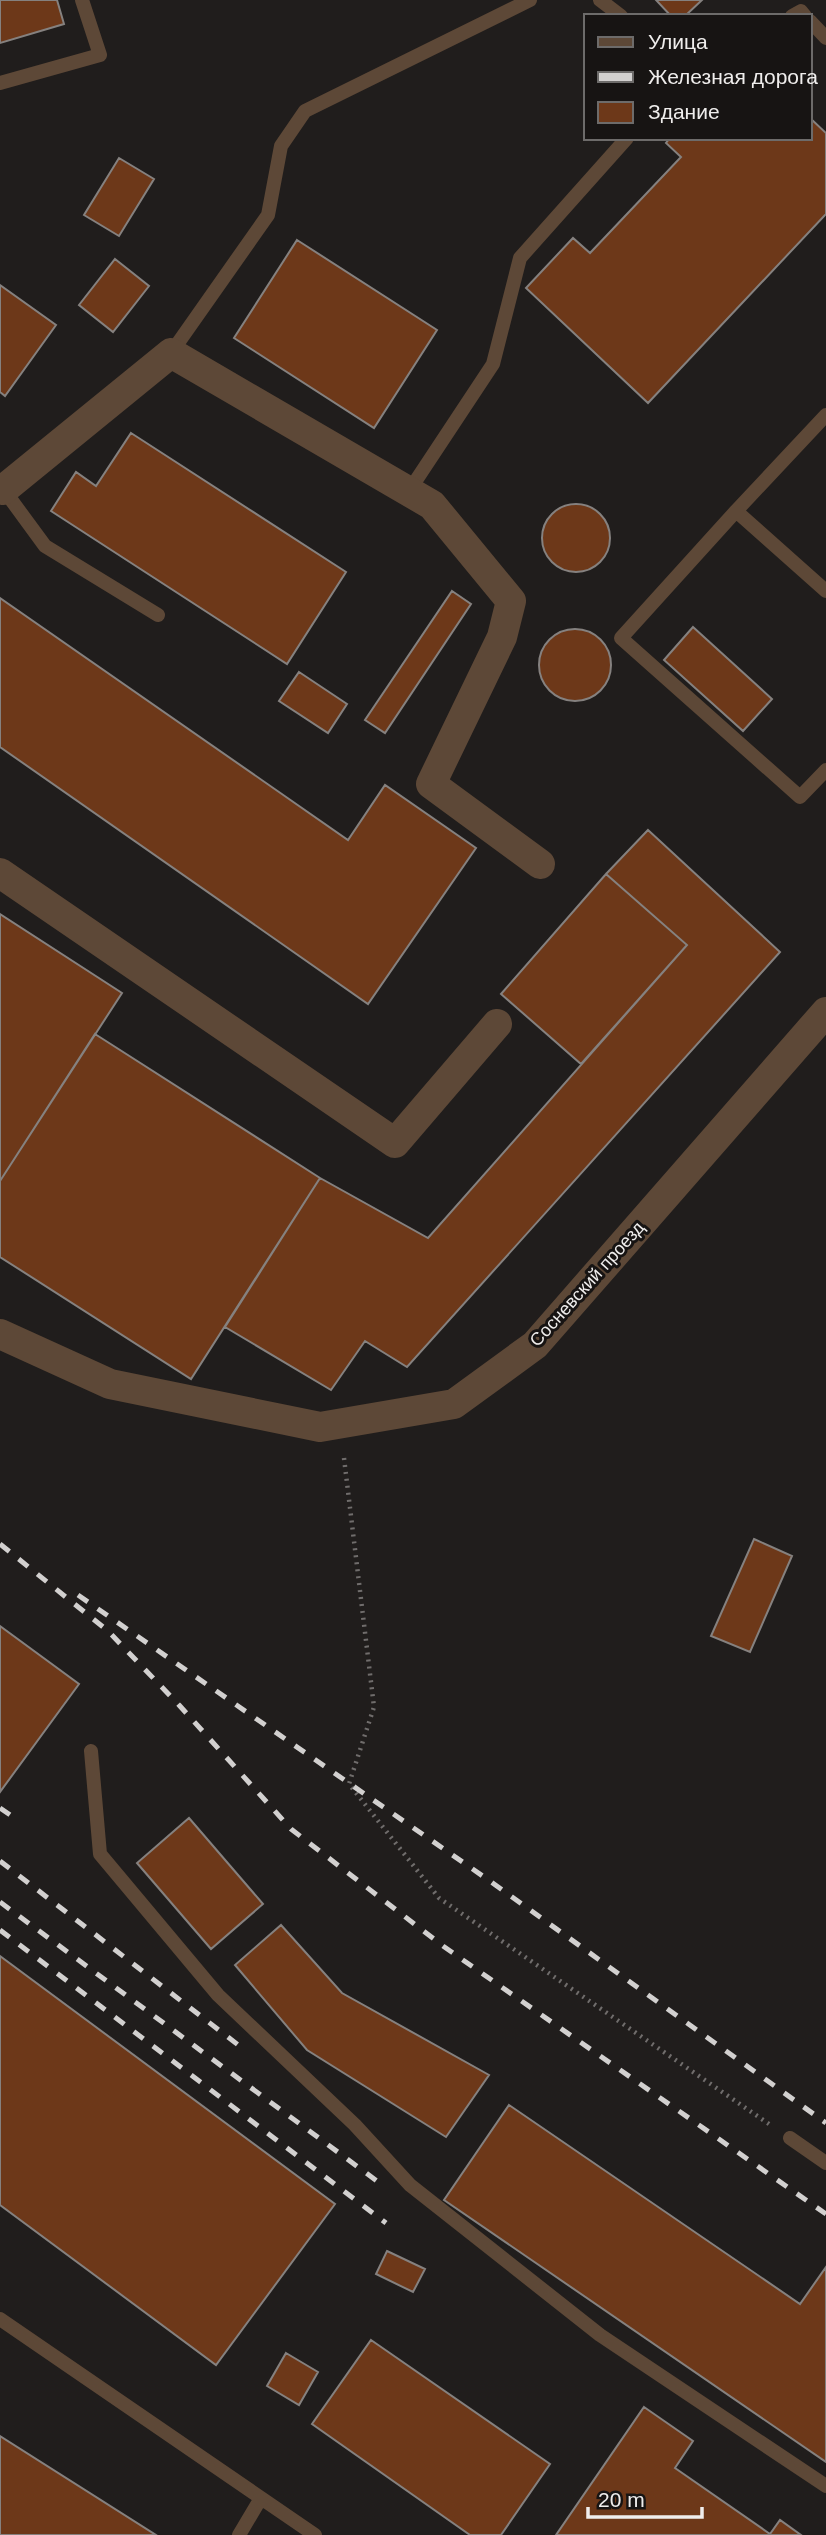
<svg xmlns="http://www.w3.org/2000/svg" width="826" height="2535" viewBox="0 0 826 2535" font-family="Arial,sans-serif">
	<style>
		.building { fill: #6d3819; stroke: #85817f; stroke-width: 2 }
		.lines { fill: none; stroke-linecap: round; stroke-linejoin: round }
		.path { stroke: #706d6c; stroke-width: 4.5; stroke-dasharray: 2 5; stroke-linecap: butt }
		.lane { stroke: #5d4837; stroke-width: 14 }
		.street { stroke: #5d4837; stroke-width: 30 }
		.rail { stroke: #d2d0cf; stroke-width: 5; stroke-dasharray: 12 12; stroke-linecap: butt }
		.labels { text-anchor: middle; stroke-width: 6; stroke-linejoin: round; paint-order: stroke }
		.street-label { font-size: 18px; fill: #efedec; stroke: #171413 }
	</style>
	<rect width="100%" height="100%" fill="#201d1c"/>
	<path class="building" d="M0 0H57L64 24 0 43Z
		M656 0H702L685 16H671Z
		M810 118 826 133V214L648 403 526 288 573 238 590 253 681 157 666 143 670 138H810Z
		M119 158 154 179 119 236 84 215Z
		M297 240 437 330 374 428 234 338Z
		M115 259 149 286 113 332 79 305Z
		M0 285 56 325 5 396 0 392Z
		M131 433 346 572 287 664 51 511 76 472 96 486Z
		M542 538a34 34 0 1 1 68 0a34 34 0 1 1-68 0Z
		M452 591 471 604 385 733 365 720Z
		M0 598 348 840 385 785 476 848 368 1004 0 747Z
		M693 627 772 699 743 731 664 660Z
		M539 665a36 36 0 1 1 72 0a36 36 0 1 1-72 0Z
		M299 672 347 704 328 733 279 701Z
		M648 830 780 952 407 1367 365 1341 331 1390 225 1327 320 1178 428 1238 687 945 606 874Z
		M606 874 687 945 581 1064 501 994Z
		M0 914 122 993 0 1181Z
		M95 1034 320 1178 191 1379 0 1257V1181Z
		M754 1539 792 1556 750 1652 711 1636Z
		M0 1626 79 1684 0 1792Z
		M189 1818 263 1904 211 1949 137 1863Z
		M281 1925 342 1993 489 2075 446 2137 307 2050 235 1965Z
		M0 1956 335 2204 216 2365 0 2205Z
		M509 2105 800 2304 826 2267V2462L444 2200Z
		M387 2251 425 2269 413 2292 376 2274Z
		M371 2340 550 2464 501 2535H470L312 2424Z
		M286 2353 318 2372 299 2405 267 2386Z
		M644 2407 693 2441 675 2468 770 2534 780 2520 801 2535H556Z
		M0 2436 156 2535H0Z"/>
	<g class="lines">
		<path class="path" d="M344 1458 374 1707 349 1784 439 1898 769 2124"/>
		<path class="lane" d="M600 0 621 16
			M792 16 801 11 805 16
			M810 21 826 38
			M0 83 100 55 82 0
			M171 353 268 215 281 146 305 111 530 0
			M1 486 45 546 158 615
			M409 491 493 364 520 258 627 138
			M736 511 826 415
			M826 591 736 511 621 638 800 797 826 770
			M91 1751 100 1854 218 1995 355 2125 410 2185 600 2335 826 2486
			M790 2138 826 2163
			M0 2319 315 2535
			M239 2535 261 2498"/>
		<path class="street" d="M0 489 3 490 171 353 432 505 511 601 502 637 431 784 540 864
			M0 873 395 1143 497 1024
			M0 1334 110 1384 320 1427 454 1404 535 1345 826 1012"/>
		<path class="rail" d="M0 1544 108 1631 179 1705 291 1829 443 1946 826 2214
			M78 1595 487 1879 826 2123
			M0 1808 16 1819
			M0 1861 246 2051
			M0 1902 381 2184
			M0 1930 386 2223"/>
	</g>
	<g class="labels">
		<g class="street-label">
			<text transform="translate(587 1284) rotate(-48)" y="6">Сосневский проезд</text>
		</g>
	</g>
	<rect x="584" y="14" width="228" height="126" fill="#171413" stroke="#6d6b6a" stroke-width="2"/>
	<rect x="598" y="37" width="35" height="10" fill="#5d4837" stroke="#6d6b6a" stroke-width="2"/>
	<text x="648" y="49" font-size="21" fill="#efedec">Улица</text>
	<rect x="598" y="72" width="35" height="10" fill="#d2d0cf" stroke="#6d6b6a" stroke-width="2"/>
	<text x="648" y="84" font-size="21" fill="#efedec">Железная дорога</text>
	<rect x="598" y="102" width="35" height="21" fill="#6d3819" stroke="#6d6b6a" stroke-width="2"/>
	<text x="648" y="119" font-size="21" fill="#efedec">Здание</text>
	<path d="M588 2507v10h114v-10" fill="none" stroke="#efedec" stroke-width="3.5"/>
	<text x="598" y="2507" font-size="21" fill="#efedec" stroke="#171413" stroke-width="5" paint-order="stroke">20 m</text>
</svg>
